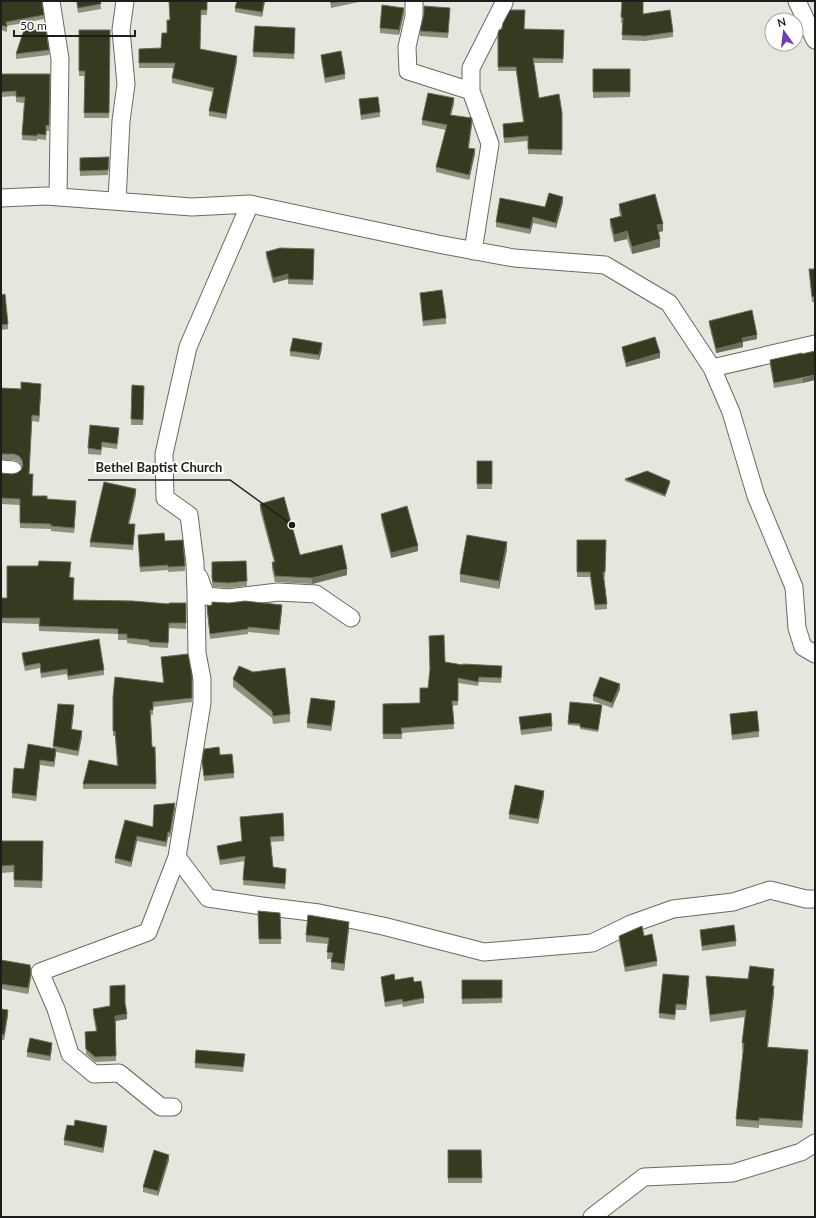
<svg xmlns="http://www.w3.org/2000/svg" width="816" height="1218" viewBox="0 0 816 1218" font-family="Lato,sans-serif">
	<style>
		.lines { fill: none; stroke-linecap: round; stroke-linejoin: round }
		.minor-casing { stroke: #686b62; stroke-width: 19 }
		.minor { stroke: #fff; stroke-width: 17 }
		.wall { fill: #8c917e }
		.shaded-wall { fill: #696f59 }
		.building { fill: #343b20; stroke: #696f59 }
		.leader { fill: none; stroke: #1d1e1b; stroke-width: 1.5 }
		.callout-dot { fill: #1d1e1b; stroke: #fff; stroke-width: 1.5 }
		.callout-label { font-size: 13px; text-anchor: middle; font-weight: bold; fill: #1d1e1b; stroke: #fff; stroke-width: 4; stroke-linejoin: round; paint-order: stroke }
	</style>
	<rect width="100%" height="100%" fill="#e4e7dd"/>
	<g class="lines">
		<defs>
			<path id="minor" d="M51 1 60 59 58 197
				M414 1V16L407 47 408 71 471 91 490 144 473 251
				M797 1 815 40
				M471 91V68L504 3V1
				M1 198 46 196 192 207 250 204 438 244 514 258 605 265 669 303 712 368 731 412 756 496 794 587 797 628 803 647 815 654
				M117 201 121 121 126 84 121 30 125 1
				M250 204 188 347 164 454 165 498 189 515 195 563 196 593 197 653 202 679V703L177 857 208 898 262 906 319 913 383 926 484 952 592 943 631 924 673 909 733 902 770 890 806 899H815
				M712 368 815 344
				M1 469 13 470
				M199 577 206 596 228 598 278 592 316 594 351 618
				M173 1107H161L119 1073 94 1074 70 1054 56 1009 40 972 148 932 177 857
				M592 1217 644 1177 733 1173 801 1152 815 1143"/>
		</defs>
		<use href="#minor" class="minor-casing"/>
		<use href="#minor" class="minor"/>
	</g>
	<path class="wall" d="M1 1 44 15V19L7 26V32L1 30Z
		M76 1H100L101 9 78 13Z
		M207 1V15H201L200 49 237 61 226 119 209 116V111L213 92 172 83V78L174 68H139V49L161 48 167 33 170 20Z
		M265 1 262 17 235 12V8Z
		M330 1H359V2L331 8Z
		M622 1 673 32V37L645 41 622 40 623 23H621Z
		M404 13 399 35 380 33V28Z
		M450 13 448 38 420 36V31Z
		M295 28 294 59 253 57V52Z
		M524 29 564 30 563 63H534L539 98 562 113V155L528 154V141L504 143 503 124 523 122 516 71H498V33Z
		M79 30H110L109 118H84L85 76H79Z
		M49 50V55L16 59V54Z
		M321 55 345 74V79L325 83 321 60Z
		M593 69H630V97L593 98Z
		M1 74H50L49 131H46V140L37 139V141L22 140 24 103 16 102V96L1 97Z
		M359 99 380 112V117L361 120Z
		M454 103 451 115 472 124 469 148 475 154 469 180 436 172V167L446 130 422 125V120Z
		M109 157 108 175 80 176V158Z
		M563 202 556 228 533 223 530 234 496 227V222Z
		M619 204 663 231 659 232 660 247 632 254 627 239 614 242 610 226V219L620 216 619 211Z
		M314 249 313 285 288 284V279L273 283 266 257V252Z
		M809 269H815V302H812Z
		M420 293 446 318V324L423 326Z
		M1 295 8 324V329L1 330Z
		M709 321 757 339 743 342V347L716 353 709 325Z
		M622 347 660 358 626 367 622 351Z
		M322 348 319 360 290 356V351Z
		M815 351 803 383 774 388 770 365V360L802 354Z
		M132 385 144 386 143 425H131Z
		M1 388 41 390 39 422 32 421 29 474 32 496 47 499 76 507 74 533 51 531V529L20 528V505L1 504V473L12 474 17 473 21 470 22 467 19 462 14 460H1Z
		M119 433 117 449 102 447 101 455 88 454V448Z
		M477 461H492V489H477Z
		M625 479 670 483 665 497 625 481Z
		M136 494 129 524 135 529 133 550 90 547V542Z
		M260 504 300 555 347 575 312 584 275 582 272 569V562H274L260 510Z
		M381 514 418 551 391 558 381 519Z
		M138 535 165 541 185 566V571L168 572V570L140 572Z
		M577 540H606L605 577H604L607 604V609L595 610 590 577H577Z
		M507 549 499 589 460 582V574Z
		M246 561 247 586 228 588 213 587 212 583V562Z
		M71 568 70 578 74 600 169 604 186 603V629L169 628 168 648 149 647V646L127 643V640H118V634L39 631V624L1 623V598H7Z
		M207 606 282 610 279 635 248 632V634L210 639 207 611Z
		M22 653 104 670V675L68 680 67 674 41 678 40 668 25 671 22 658Z
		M161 657 192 675V702L153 707V715H151L152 747H155L156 789H83V784L117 766 115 736H113V697L163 683Z
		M445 662 463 665 502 671 501 683 479 682 478 686 458 683V705L452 706 454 729 402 733V739H383V704L420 703 428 688Z
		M233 679 290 714V722L273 724 272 718 233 687Z
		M620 689 612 708 593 701V696Z
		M335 706 331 731 307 728V723Z
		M602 707 598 732 580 729V726L568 725V723Z
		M74 710 72 729 82 736 78 756 56 752 54 767 40 765 36 801 12 798V793L24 769 53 748V746Z
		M730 714 759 731V737L732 740Z
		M519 717 552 726V731L521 735Z
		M220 755 234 773V778L204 781 202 761Z
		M544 796 538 824 509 819V814Z
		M175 808 170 837H168L166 847 137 841 131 867 115 863V858L125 820 153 827Z
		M240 817 284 836V841L271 842 273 867 286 874 285 889 243 885 245 861 220 865 217 851V846L242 841Z
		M1 841H43L42 888 14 887V872L1 873Z
		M258 911 280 913 281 944H259Z
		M349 929 344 971 331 969V959H327L328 944 306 942V935Z
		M700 930 736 941V946L702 951Z
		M619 936H644L657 961V966L625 972 619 941Z
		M1 960 31 977 28 994 1 989Z
		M774 975 773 986 774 993 768 1047 808 1057 802 1128 759 1125V1128L736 1126V1119L743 1050H742V1043L745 1017 710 1022 706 983V976L748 979Z
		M381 977 395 980 414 982 424 998V1003L403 1007 402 1004 385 1007 381 982Z
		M462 980H502V1003L462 1004Z
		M689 981 686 1010H676L675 1020 659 1018V1013Z
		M125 1003 127 1019 116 1021V1061L95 1062 86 1054 85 1032 96 1031 93 1014V1009Z
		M1 1009 8 1015 4 1040H1Z
		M52 1048 50 1061 27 1057V1052Z
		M245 1059 243 1072 195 1068V1063Z
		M107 1131 103 1153 64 1145V1140Z
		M448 1150H481L482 1183H448Z
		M169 1160 158 1196 143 1192V1187Z"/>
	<path class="shaded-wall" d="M264 1H265L262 17V12Z
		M404 8V13L399 35V30Z
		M237 56V61L226 119V114Z
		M454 98V103L450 119V115Z
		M472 119V124L468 152V148Z
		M475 149V154L469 180V175Z
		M563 197V202L556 228V223Z
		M533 217V223L530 234V229Z
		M663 224V231L657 233V225Z
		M627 231V239L614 242V235Z
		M660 239V247L632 254V247Z
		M288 274V279L273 283V278Z
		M757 335V339L742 342V338Z
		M743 342V347L716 353V349Z
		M322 343V348L319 360V355Z
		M660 353V358L626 367V363Z
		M815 375V380L803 383V378Z
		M41 384V390L39 422V416Z
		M670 481V483L665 497V495Z
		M136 489V494L128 529V524Z
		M76 501V507L74 533V528Z
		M507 542V549L499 589V581Z
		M418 546V551L391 558V553Z
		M347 569V575L312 584V578Z
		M282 605V610L279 635V630Z
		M620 684V689L612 708V703Z
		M335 701V706L331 731V726Z
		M74 705V710L71 734V729Z
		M82 731V736L78 756V751Z
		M56 749V754L54 767V762Z
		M40 760V765L36 801V796Z
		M544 791V796L538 824V819Z
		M175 803V808L170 837V832Z
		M168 832V837L166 847V842Z
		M137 836V841L131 867V862Z
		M349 922V929L344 971V964Z
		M31 972V977L28 994V988Z
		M689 976V981L686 1010V1005Z
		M774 986V993L767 1054V1047Z
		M8 1010V1015L4 1040V1035Z
		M127 1014V1019L115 1021V1016Z
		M52 1043V1048L50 1061V1056Z
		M808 1050V1057L802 1128V1121Z
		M107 1126V1131L103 1153V1148Z
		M169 1155V1160L158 1196V1191Z"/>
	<path class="building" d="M1 1H42L44 15 6 22 7 27 1 25Z
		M77 1H100L101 4 78 8Z
		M169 1H207V10H201L200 49 237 56 226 114 209 111 214 88 172 78 175 63H139V49L161 48 162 33H167V20H170Z
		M237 1H264L262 12 235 8Z
		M331 1H342L331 3Z
		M622 1H643V14L670 10 673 32 645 36 622 35 623 18 621 17Z
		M382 5 404 8 399 30 380 28Z
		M424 6 450 8 448 33 420 31 424 13Z
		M510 10H525L524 29 564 30 563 59 533 58 539 98 559 94 562 113V150L528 149V136L504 138 503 124 524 122 516 67H498V33L499 30 502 29 503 23Z
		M255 26 295 28 294 54 253 52Z
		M24 30H46L49 50 16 54Z
		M79 30H110L109 113H84L85 71H79Z
		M341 51 345 74 325 78 321 55Z
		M593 69H630V92H593Z
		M1 74H50L49 126 46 125V135L37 134V136L22 135 25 97H16V91L1 92Z
		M428 93 454 98 450 115 472 118V119L468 148 475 149 469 175 436 167 447 125 422 120Z
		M378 97 380 112 361 115 359 99Z
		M109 157 108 170 80 171V158Z
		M549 193 563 197 556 223 533 217 530 229 496 222 500 198 545 207Z
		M655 194 663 224 657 225 660 239 632 247 627 231 614 235 610 219 622 216 619 204Z
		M280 248 314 249 313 280 288 279V274L273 278 266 252Z
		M809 269H815V296L812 297Z
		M442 290 446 318 423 321 420 293Z
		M5 294 8 324 1 325V295Z
		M752 310 757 335 742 338 743 342 716 349 709 321Z
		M655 337 660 353 626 363 622 347Z
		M293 338 322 343 319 355 290 351Z
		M815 351V375L774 383 770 360 802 353V354Z
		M21 382 41 384 39 416 32 415 29 474H33L32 496H47V499L76 501 74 528 51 526V524L20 523V499L1 498V473L12 474 17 473 21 470 23 465 22 460 19 456 14 454H1V388L21 389Z
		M132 385 144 386 143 420 131 419Z
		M90 425 119 428 117 444 102 442 101 450 88 448Z
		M477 461H492V484H477Z
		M647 471 670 481 665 495 625 479Z
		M104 482 136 489 128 524H135L133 545 90 542Z
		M284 497 300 555 342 545 347 569 312 578 275 576 272 562H275L260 504Z
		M407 506 418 546 391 553 381 514Z
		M164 533 165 541 183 540 185 566 168 567V565L140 567 138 535Z
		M467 535 507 542 499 581 460 574Z
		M577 540H606L605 572H603L607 604 595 605 590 572H577Z
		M39 561 71 562 69 577 74 578 73 600 133 601 169 604V603H186V623H169L168 643 149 642V640L127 638V634H118V629L39 626 40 618H1V598H7V566H38Z
		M246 561 247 581 228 583 213 582 212 578V562Z
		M245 601 282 605 279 630 248 627V629L210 634 207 606 212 605V602L229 603Z
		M444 635 445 662 463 665V664L502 666 501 678 479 677 478 682 458 678V701H452L454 724 401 728 402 734H383V704L420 703V688H428L430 669 429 636Z
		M99 639 104 670 68 676 67 669 41 673 40 663 25 666 22 653Z
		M188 654 192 675V698L153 702V710H150L152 747H155L156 784H83L89 760 118 766 115 731H113V697L115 677 164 683 161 657Z
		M239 666 253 672 285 668 290 714 273 716 272 711 233 679Z
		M600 677 620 684 612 703 593 696Z
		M311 698 335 701 331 726 307 723Z
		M570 702 602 705 598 730 580 727V724L568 723Z
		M58 704 74 705 71 729 82 731 78 751 53 746Z
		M757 711 759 731 732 735 730 714Z
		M551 713 552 726 521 730 519 717Z
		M28 744 56 749 54 762 40 760 36 796 12 793 14 768 24 769Z
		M219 747 220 755 232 754 234 773 204 776 202 761 204 749Z
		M515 785 544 791 538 819 509 814Z
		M175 803 170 832H168L166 842 137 836 131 862 115 858 125 820 153 827 154 805Z
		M283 813 284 836 270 837 273 867 286 869 285 884 243 880 245 856 220 860 217 846 242 841 240 817Z
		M1 841H43L42 881 14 880V865L1 866Z
		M258 911 280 913 281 939H259Z
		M308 915 349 922 344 964 331 962 333 953 327 952 329 938 306 935Z
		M734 925 736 941 702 946 700 930Z
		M642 926 644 936 652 934 657 961 625 967 619 936Z
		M1 960 30 965 31 972 28 988 1 984Z
		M750 966 774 969 772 986H774L767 1047 808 1050 802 1121 759 1118V1121L736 1119 744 1043H742L746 1010 710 1015 706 976 748 979Z
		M394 974 395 980 413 977 414 982 421 981 424 998 403 1002 402 999 385 1002 381 977Z
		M663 974 689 976 686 1005 676 1004 675 1015 659 1013Z
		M462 980H502V998L462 999Z
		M125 985V1003L127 1014 115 1016 116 1056 95 1057 86 1049 85 1032 97 1031 93 1009 110 1006V986Z
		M1 1009 8 1010 4 1035 1 1034Z
		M30 1038 52 1043 50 1056 27 1052Z
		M196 1050 245 1054 243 1067 195 1063Z
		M75 1120 107 1126 103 1148 64 1140 67 1125 74 1126Z
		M154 1150 169 1155 158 1191 143 1187Z
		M448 1150H481L482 1178H448Z"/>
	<path class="leader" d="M292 525L230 480H88"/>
	<circle class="callout-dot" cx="292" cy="525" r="4"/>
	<g class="callout-label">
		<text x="159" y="472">Bethel Baptist Church</text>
	</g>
	<rect width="816" height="1218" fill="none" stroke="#1d1e1b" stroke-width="4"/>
	<g transform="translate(784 32) rotate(346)"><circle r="19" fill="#ffffff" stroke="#a5a5a4"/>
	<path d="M0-3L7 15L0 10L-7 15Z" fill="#6f3fb7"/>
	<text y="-6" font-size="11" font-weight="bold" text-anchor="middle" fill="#1d1e1b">N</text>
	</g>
	<path d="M14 30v6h121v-6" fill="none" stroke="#1d1e1b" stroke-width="2"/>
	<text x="20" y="30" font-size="12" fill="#1d1e1b" stroke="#ffffff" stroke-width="3" paint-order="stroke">50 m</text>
</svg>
